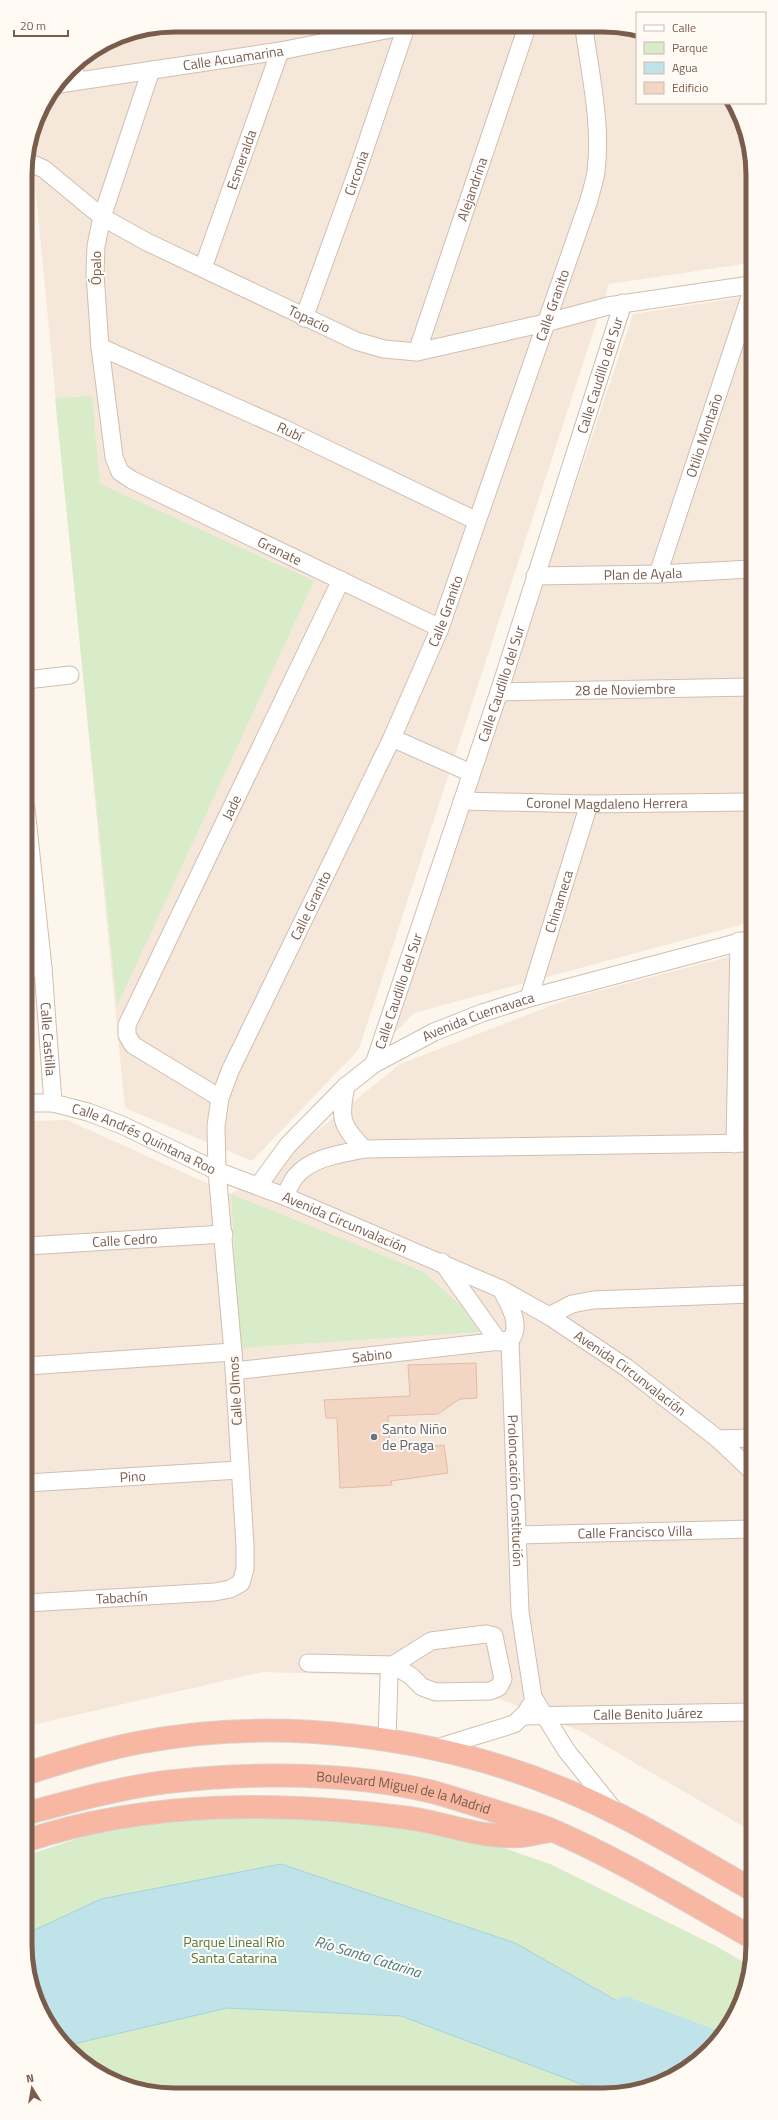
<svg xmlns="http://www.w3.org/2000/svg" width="778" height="2120" viewBox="0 0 778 2120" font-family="'Titillium Web',sans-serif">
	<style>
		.residential { fill: #f5e8da }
		.green { fill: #d8ecc9 }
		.water { fill: #bfe3e8; stroke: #a5d3da }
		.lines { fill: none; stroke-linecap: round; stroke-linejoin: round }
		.river { stroke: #bfe3e8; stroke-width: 32 }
		.building { fill: #f3d5c3; stroke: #e6bba3 }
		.minor-casing { stroke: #d1beb0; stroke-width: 19 }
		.highway-casing { stroke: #dad1cd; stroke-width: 24 }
		.minor { stroke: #fff; stroke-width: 17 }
		.highway { stroke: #f7b7a3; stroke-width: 22 }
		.worship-dot { fill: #6b7280; stroke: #fffaf3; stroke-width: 1.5 }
		.labels { text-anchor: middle; stroke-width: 4; stroke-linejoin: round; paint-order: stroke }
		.street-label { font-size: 14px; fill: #7a5c4d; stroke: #fffaf3 }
		.worship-label { font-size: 14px; fill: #5b616d; stroke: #fffaf3; text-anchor: start }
		.park-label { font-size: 14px; fill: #537a41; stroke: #fffaf3 }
		.water-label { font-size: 15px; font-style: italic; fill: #437c86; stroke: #fffaf3 }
		.rim { fill: none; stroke: #7a5c4d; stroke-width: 5 }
	</style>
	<rect width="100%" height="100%" fill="#fdf6ec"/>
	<path class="residential" d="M175 25 633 28 637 30V103H734L737 108 750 145V263L609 284 359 1049 252 1161 125 1108 31 144 41 108 76 62 118 36Z
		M750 296 751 922 414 1013 391 1037 633 314Z
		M751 951 753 1832 582 1732 495 1697 373 1675 263 1672 28 1726 27 1121 67 1120 231 1194 291 1152 400 1064 571 998Z"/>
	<path class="green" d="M92 396 100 484 314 581 117 1006 55 398Z
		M231 1194 424 1272 461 1306 479 1332 240 1348Z
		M223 1809 427 1828 501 1847 550 1864 716 1946 750 1966 742 2002 716 2044 678 2075 633 2092H146L108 2079 69 2051 45 2020 28 1975V1855L85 1836 158 1819Z"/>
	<path class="water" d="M281 1864 515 1943 707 2052 678 2075 633 2092H602L401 2016 227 2008 65 2046 45 2020 28 1975V1933L101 1899Z"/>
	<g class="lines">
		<path class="river" d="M625 2013 713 2046"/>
	</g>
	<path class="building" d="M476 1363 477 1398 460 1399 438 1414 388 1416 390 1450 444 1445 448 1473 391 1481 392 1485 340 1488 337 1418H326L324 1400 410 1396 408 1365Z"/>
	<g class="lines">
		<defs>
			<g id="minor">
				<path d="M74 65 76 81"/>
				<path id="s1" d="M151 70 102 217 96 246 95 274 100 347 114 457 120 472 132 480 440 628"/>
				<path id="s2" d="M59 84 280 51 406 26"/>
				<path id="s3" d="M26 161 44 169 102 217 147 242 356 341 384 349 417 352 545 323 608 306 750 285"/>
				<path id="s4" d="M203 268 280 51"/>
				<path id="s5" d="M304 318 358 169 406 27"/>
				<path id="s6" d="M100 347 285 429 477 521"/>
				<path id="s7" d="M417 352 527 27"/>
				<path id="s8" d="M658 574 750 297"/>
				<path id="s9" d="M535 576 658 574 751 569"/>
				<path d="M26 680 70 675"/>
				<path id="s10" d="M499 692 751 687"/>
				<path d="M392 738 471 773"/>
				<path id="s11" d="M462 801 589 804 751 802"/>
				<path id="s12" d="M26 808 43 968 53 1103"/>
				<path d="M26 969 43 968"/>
				<path id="s13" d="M529 998 589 804"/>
				<path id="s14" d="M374 1064 499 692 623 303"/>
				<path d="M346 1086C339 1119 341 1125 364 1149"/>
				<path id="s15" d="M220 1098 133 1045 127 1035V1025L341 580"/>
				<path id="s16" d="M27 1103H53L88 1112 122 1125 217 1171 284 1196 501 1289 549 1316 627 1368 718 1439 752 1471"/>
				<path d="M735 1144 739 941"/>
				<path id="s17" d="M258 1186 288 1145 346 1086 374 1064 434 1032 482 1013 529 998 751 939"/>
				<path d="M284 1196C288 1190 291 1183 295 1177 311 1157 341 1154 364 1149L752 1143"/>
				<path id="s18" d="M27 1246 224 1234"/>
				<path d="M442 1262 499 1342"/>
				<path id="s19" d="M501 1289C508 1302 523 1326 510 1340L520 1612 533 1697 566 1750 614 1810"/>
				<path d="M549 1316 572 1304 593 1300 752 1294"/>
				<path d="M27 1366 233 1352"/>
				<path id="s20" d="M234 1371 510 1340"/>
				<path d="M718 1439 752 1438"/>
				<path id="s21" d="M27 1483 239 1470"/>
				<path id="s22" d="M518 1535 752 1529"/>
				<path id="s23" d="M27 1603 215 1592 230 1589 241 1583 245 1569V1545L233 1352 217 1171 216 1126 220 1098 230 1071 392 738 440 628 589 200C591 191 595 181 596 171 602 124 590 74 584 28"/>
				<path d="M486 1634 494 1636 503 1679 499 1687 490 1691 436 1692 422 1687 411 1676 393 1665 431 1641Z"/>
				<path d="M308 1663 393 1665 389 1676 387 1740"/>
				<path id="s24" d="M523 1716 752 1712"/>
				<path d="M433 1749 514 1724 526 1713 530 1706"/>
			</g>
			<g id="highway">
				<path d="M28 1773C65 1761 103 1749 142 1742 278 1716 436 1736 563 1789 629 1816 691 1855 753 1890"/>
				<path id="s25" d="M28 1813C73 1801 119 1788 166 1782 251 1772 350 1772 433 1792 458 1799 482 1807 507 1815 522 1820 539 1824 554 1831 623 1861 687 1901 753 1938"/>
				<path d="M28 1840C150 1800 282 1801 409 1818 444 1823 481 1838 517 1836 528 1836 539 1832 550 1831"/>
			</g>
		</defs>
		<use href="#minor" class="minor-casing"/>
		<use href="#highway" class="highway-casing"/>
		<use href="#minor" class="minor"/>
		<use href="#highway" class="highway"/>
	</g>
	<circle class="worship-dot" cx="374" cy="1437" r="4"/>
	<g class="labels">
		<g class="street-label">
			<text dy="5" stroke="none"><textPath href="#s2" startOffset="176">Calle Acuamarina</textPath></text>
			<text dy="5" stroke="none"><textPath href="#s4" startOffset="115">Esmeralda</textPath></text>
			<text dy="5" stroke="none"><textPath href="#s5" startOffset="154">Circonia</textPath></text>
			<text dy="5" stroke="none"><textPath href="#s7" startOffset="172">Alejandrina</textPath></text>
			<text transform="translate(96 268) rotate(-90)" y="5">Ópalo</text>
			<text dy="5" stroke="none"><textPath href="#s23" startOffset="1564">Calle Granito</textPath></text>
			<text dy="5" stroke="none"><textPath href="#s3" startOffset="326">Topacio</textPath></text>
			<text dy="5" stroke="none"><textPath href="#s14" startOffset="725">Calle Caudillo del Sur</textPath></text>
			<text dy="5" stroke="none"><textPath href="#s6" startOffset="208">Rubí</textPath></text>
			<text dy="5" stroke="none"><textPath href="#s8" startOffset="146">Otilio Montaño</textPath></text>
			<text dy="5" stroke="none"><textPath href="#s1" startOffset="591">Granate</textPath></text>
			<text dy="5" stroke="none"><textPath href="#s9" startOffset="108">Plan de Ayala</textPath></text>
			<text dy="5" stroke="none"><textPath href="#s23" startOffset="1240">Calle Granito</textPath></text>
			<text dy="5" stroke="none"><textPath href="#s14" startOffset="401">Calle Caudillo del Sur</textPath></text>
			<text dy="5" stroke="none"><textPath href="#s10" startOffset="126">28 de Noviembre</textPath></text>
			<text dy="5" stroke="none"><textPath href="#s11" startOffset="145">Coronel Magdaleno Herrera</textPath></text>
			<text dy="5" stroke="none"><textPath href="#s15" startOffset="365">Jade</textPath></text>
			<text dy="5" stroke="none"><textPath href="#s13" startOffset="101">Chinameca</textPath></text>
			<text dy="5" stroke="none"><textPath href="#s23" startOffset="916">Calle Granito</textPath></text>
			<text dy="5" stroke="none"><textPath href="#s14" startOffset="77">Calle Caudillo del Sur</textPath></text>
			<text dy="5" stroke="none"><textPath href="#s17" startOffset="284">Avenida Cuernavaca</textPath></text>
			<text dy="5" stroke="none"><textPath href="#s12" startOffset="232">Calle Castilla</textPath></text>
			<text dy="5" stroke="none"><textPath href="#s16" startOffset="124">Calle Andrés Quintana Roo</textPath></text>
			<text dy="5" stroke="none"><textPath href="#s16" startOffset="342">Avenida Circunvalación</textPath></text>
			<text dy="5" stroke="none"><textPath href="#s18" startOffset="98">Calle Cedro</textPath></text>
			<text dy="5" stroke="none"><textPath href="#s20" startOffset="139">Sabino</textPath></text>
			<text dy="5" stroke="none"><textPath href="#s16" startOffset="666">Avenida Circunvalación</textPath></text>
			<text transform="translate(235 1391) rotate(-93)" y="5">Calle Olmos</text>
			<text dy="5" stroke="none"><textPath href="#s21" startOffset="106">Pino</textPath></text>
			<text dy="5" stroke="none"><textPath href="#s19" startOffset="206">Proloncación Constitución</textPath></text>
			<text dy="5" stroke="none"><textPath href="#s22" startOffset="117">Calle Francisco Villa</textPath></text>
			<text dy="5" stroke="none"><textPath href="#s23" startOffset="95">Tabachín</textPath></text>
			<text dy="5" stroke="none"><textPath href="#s24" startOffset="125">Calle Benito Juárez</textPath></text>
			<text dy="5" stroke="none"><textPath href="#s25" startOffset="381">Boulevard Miguel de la Madrid</textPath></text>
		</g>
		<g class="worship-label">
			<text x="382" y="1434">Santo Niño<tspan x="382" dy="16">de Praga</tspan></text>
		</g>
		<g class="park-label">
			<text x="234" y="1947">Parque Lineal Río<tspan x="234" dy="16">Santa Catarina</tspan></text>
		</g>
		<g class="water-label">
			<text transform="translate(368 1957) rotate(17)" y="5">Río Santa Catarina</text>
		</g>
	</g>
	<path d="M0 0H778V2120H0ZM175 32H603A143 143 0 0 1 746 175V1945A143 143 0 0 1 603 2088H175A143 143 0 0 1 32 1945V175A143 143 0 0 1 175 32Z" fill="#fffaf3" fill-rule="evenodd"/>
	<path class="rim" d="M175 32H603A143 143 0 0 1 746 175V1945A143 143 0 0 1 603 2088H175A143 143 0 0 1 32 1945V175A143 143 0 0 1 175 32Z"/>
	<rect x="636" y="12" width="130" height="92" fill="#fffaf3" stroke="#cabbb1"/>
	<rect x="644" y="25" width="20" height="6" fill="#ffffff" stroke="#cabbb1"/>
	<text x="672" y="32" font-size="12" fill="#7a5c4d">Calle</text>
	<rect x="644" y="42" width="20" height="12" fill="#d8ecc9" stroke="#cabbb1"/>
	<text x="672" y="52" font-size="12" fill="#7a5c4d">Parque</text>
	<rect x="644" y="62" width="20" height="12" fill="#bfe3e8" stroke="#cabbb1"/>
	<text x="672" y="72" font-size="12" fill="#7a5c4d">Agua</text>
	<rect x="644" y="82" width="20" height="12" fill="#f3d5c3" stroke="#cabbb1"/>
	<text x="672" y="92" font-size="12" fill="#7a5c4d">Edificio</text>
	<g transform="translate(32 2088) rotate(349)" stroke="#fffaf3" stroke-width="3" paint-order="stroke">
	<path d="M0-3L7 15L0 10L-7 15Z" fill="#7a5c4d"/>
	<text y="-6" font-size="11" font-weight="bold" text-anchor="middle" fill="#7a5c4d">N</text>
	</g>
	<path d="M14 30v6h54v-6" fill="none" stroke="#7a5c4d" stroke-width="2"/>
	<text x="20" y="30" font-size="12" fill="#7a5c4d" stroke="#fffaf3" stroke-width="3" paint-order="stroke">20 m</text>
</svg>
